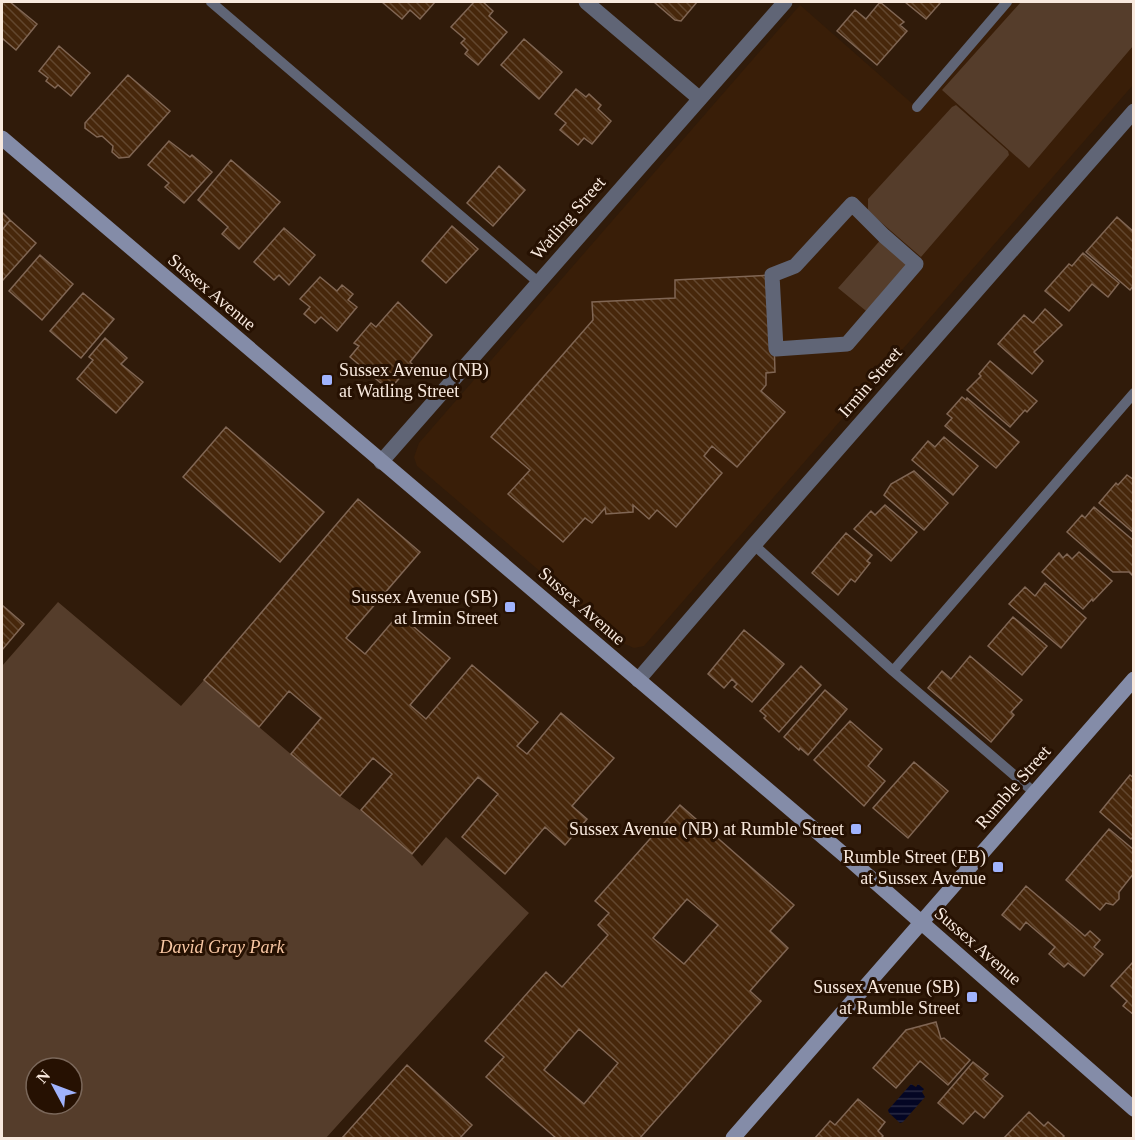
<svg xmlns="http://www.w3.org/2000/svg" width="1135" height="1140" viewBox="0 0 1135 1140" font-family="'Times New Roman',serif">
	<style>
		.built { fill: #391e08 }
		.park { fill: #553d2b; fill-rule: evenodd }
		.water { fill: url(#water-rules) }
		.building { fill: url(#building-back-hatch); stroke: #806654; stroke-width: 1.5; fill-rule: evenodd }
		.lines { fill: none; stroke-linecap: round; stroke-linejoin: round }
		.lane { stroke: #606576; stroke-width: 10 }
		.street { stroke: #606576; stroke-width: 15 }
		.secondary { stroke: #848ca8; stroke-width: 15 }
		.poi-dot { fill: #a0b3fd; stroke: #261102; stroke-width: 2 }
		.labels { text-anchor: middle; stroke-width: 6; stroke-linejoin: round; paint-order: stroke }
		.street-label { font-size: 18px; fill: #f8e9de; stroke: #261102 }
		.poi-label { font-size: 18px; fill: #f8e9de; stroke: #261102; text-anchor: end }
		.park-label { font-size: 18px; font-style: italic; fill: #f9c7a3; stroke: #261102 }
	</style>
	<defs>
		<pattern id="water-rules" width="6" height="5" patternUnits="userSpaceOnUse" patternTransform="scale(1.5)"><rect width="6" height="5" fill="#040624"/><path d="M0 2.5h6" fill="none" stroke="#292a43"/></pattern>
		<pattern id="building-back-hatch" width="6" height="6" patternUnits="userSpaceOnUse" patternTransform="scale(1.5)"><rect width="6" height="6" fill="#47270b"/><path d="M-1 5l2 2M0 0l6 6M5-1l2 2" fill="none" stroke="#62462e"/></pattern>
	</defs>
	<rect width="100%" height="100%" fill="#301b0a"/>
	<path class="built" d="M1007 2H1133V85L644 646 634 648 625 644 417 466 414 457 419 443 800 5 916 107Z"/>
	<path class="park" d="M1021 2H1134L1133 46 1029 168 942 90Z
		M956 105 1008 151 1009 155 921 257 868 211V199L952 107Z
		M884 236 916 264 871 315 838 288Z
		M58 602 181 706 204 680 340 796C369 816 399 839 422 866L446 837 529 913 326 1138H2V666ZM36 1068H72V1104H36Z"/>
	<path class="water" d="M911 1084 916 1087 918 1084 924 1089 922 1092 925 1097 903 1122 900 1123 889 1113 888 1110Z"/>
	<path class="building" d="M2 2H10L37 24 16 50 3 39 2 41Z
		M382 2H435L420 19 410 10 402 19Z
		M474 2H483L493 11 489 16 507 32 478 65 465 54 468 50 461 43 465 39 451 27Z
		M654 2H697L681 21 675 20Z
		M880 2 904 22 900 25 907 31 877 65 837 31 855 10 866 19Z
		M905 2H941L926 19Z
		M524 39 562 72 539 99 501 65Z
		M59 46 90 73 71 96 58 85 55 88 46 81 48 78 39 71Z
		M128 75 170 111 129 157 119 158 112 152 113 146 102 136 97 137 85 128V123Z
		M576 89 586 97 589 94 601 105 598 109 611 121 592 144 584 138 578 145 560 130 566 123 555 114Z
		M169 141 190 157 192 155 212 172 184 203 165 187 169 183 148 165Z
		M231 160 280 202 239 249 222 234 228 227 198 200Z
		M499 166 525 190 493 226 467 203Z
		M2 212 10 220 2 230Z
		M1117 217 1134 232V285L1130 290 1086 252Z
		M10 220 36 243 2 281V230Z
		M452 226 478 249 446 283 422 261Z
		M284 228 315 255 289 285 279 275 274 280 254 262Z
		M1083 253 1119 283 1108 297 1092 284 1069 311 1045 291 1069 264 1072 266Z
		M40 255 73 284 42 320 9 291Z
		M772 275 775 372 766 373V385L761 391 785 412 737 467 712 446 704 456 722 473 676 527 657 510 649 519 633 505V512L606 514 605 508 592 523 585 518 563 542 508 494 530 470 491 437 593 320 592 302 675 298V280Z
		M320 277 337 291 342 285 353 294 348 300 357 307 337 331 321 317 315 323 304 314 310 307 300 299Z
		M83 293 114 319 81 358 50 331Z
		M398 302 432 335 410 362 412 364 389 390 350 357 359 346 354 343 371 323 376 327Z
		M1045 309 1062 325 1034 352 1043 361 1032 374 998 344 1024 315 1033 323Z
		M105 338 127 358 121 364 143 382 116 413 77 379 93 360 89 357Z
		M990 361 1037 401 1027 412 1025 410 1010 427 967 390 981 376 979 374Z
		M962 397 966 400 967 398 1019 442 996 468 945 426 952 418 947 414Z
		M226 427 324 512 280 562 183 477Z
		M944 437 978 466 953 495 912 460 928 441 935 447Z
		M914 471 948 503 924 530 884 495 891 484Z
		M1127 475 1134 480V533L1099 503 1116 483 1118 485Z
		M358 499 420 552 346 638 365 654 399 614 450 658 410 705 426 719 472 665 538 722 517 746 527 754 561 713 614 758 572 806 587 819 565 845 545 827 505 874 462 837 498 794 478 777 412 854 361 810 392 774 373 758 340 796 291 754 321 718 289 691 259 727 204 680Z
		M885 505 917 532 891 561 854 529 871 511 875 515Z
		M1094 507 1134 541 1133 576 1129 572H1113L1067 532 1082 515 1085 518Z
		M846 533 872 555 867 561 870 563 855 582 851 579 838 595 812 573Z
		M1079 552 1112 581 1093 601 1092 599 1083 609 1042 572 1059 553 1063 558 1067 554 1072 559Z
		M1045 583 1086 618 1061 648 1009 604 1025 587 1035 596Z
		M2 605 24 624 2 650Z
		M1013 617 1047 646 1022 675 988 646Z
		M744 630 784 664 752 702 734 687 737 684 732 679 724 688 708 674Z
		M970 656 1022 700 1011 712 1014 715 991 742 928 688 942 671 951 679Z
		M801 666 821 685 779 732 764 718 766 716 760 711Z
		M825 690 847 709 808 755 800 748 799 750 784 737Z
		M850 721 882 749 868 766 885 781 864 806 814 760Z
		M914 762 948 791 908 838 873 808Z
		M1130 775 1134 778V836L1131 839 1100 812Z
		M680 805 794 905 770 931 788 948 750 991 761 1001 640 1138H556L486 1077 504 1057 485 1041 546 972 562 987 608 935 598 925 609 913 595 901ZM687 899 718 925 684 964 653 938ZM579 1029 618 1063 584 1104 544 1070Z
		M1109 829 1134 850V873L1119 892V899L1113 905 1106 903 1100 910 1066 880Z
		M1026 886 1085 936 1090 931 1100 940 1094 947 1103 954 1084 976 1068 963 1064 967 1049 954 1055 947 1026 922 1020 930 1002 915Z
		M1134 961V1015L1123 1006 1127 1001 1111 986Z
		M936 1022 941 1039 944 1038 970 1060 948 1085 920 1061 896 1088 873 1068 906 1030Z
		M973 1062 988 1074 983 1079 1003 1096 984 1118 975 1111 963 1124 938 1103Z
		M407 1065 472 1125 460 1138H342Z
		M858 1099 885 1122 878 1131 883 1136 881 1138H815L830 1121 835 1125Z
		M1029 1112 1044 1126 1048 1122 1064 1136 1062 1138H1004Z"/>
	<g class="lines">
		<path class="lane" d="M211 2 538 282
			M917 107 1007 2
			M754 545 893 671 1134 393
			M893 671 1035 793"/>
		<path class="street" d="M586 2 700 99
			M852 204 884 236 916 264 847 344 776 349 772 275 795 266Z
			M381 462 785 2
			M638 680 754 545 1134 111"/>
		<path class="secondary" d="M2 138 849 859 1134 1109
			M733 1138 1134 679"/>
	</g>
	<g class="poi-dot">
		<rect x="321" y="374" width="12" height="12" rx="3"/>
		<rect x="504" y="601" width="12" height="12" rx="3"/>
		<rect x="850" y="823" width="12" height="12" rx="3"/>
		<rect x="992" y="861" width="12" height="12" rx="3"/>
		<rect x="966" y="991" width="12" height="12" rx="3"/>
	</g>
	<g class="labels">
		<g class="street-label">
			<text transform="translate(568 218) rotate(-49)" y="6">Watling Street</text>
			<text transform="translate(212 292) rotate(40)" y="6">Sussex Avenue</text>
			<text transform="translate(870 382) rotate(-49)" y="6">Irmin Street</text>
			<text transform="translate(582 606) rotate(41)" y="6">Sussex Avenue</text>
			<text transform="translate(1013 787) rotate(-49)" y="6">Rumble Street</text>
			<text transform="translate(978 946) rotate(41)" y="6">Sussex Avenue</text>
		</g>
		<g class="poi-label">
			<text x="339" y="376" text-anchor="start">Sussex Avenue (NB)<tspan x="339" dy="21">at Watling Street</tspan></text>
			<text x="498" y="603">Sussex Avenue (SB)<tspan x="498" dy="21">at Irmin Street</tspan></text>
			<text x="844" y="835">Sussex Avenue (NB) at Rumble Street</text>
			<text x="986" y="863">Rumble Street (EB)<tspan x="986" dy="21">at Sussex Avenue</tspan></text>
			<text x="960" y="993">Sussex Avenue (SB)<tspan x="960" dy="21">at Rumble Street</tspan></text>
		</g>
		<g class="park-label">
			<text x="222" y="953">David Gray Park</text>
		</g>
	</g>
	<rect width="1135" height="1140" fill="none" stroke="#f8e9de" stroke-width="6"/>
	<g transform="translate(54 1086) rotate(311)"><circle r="28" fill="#261102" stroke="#7a675a" stroke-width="1.5"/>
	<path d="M0-4.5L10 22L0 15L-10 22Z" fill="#a0b3fd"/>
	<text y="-9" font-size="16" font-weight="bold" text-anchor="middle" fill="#f8e9de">N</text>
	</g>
</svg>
